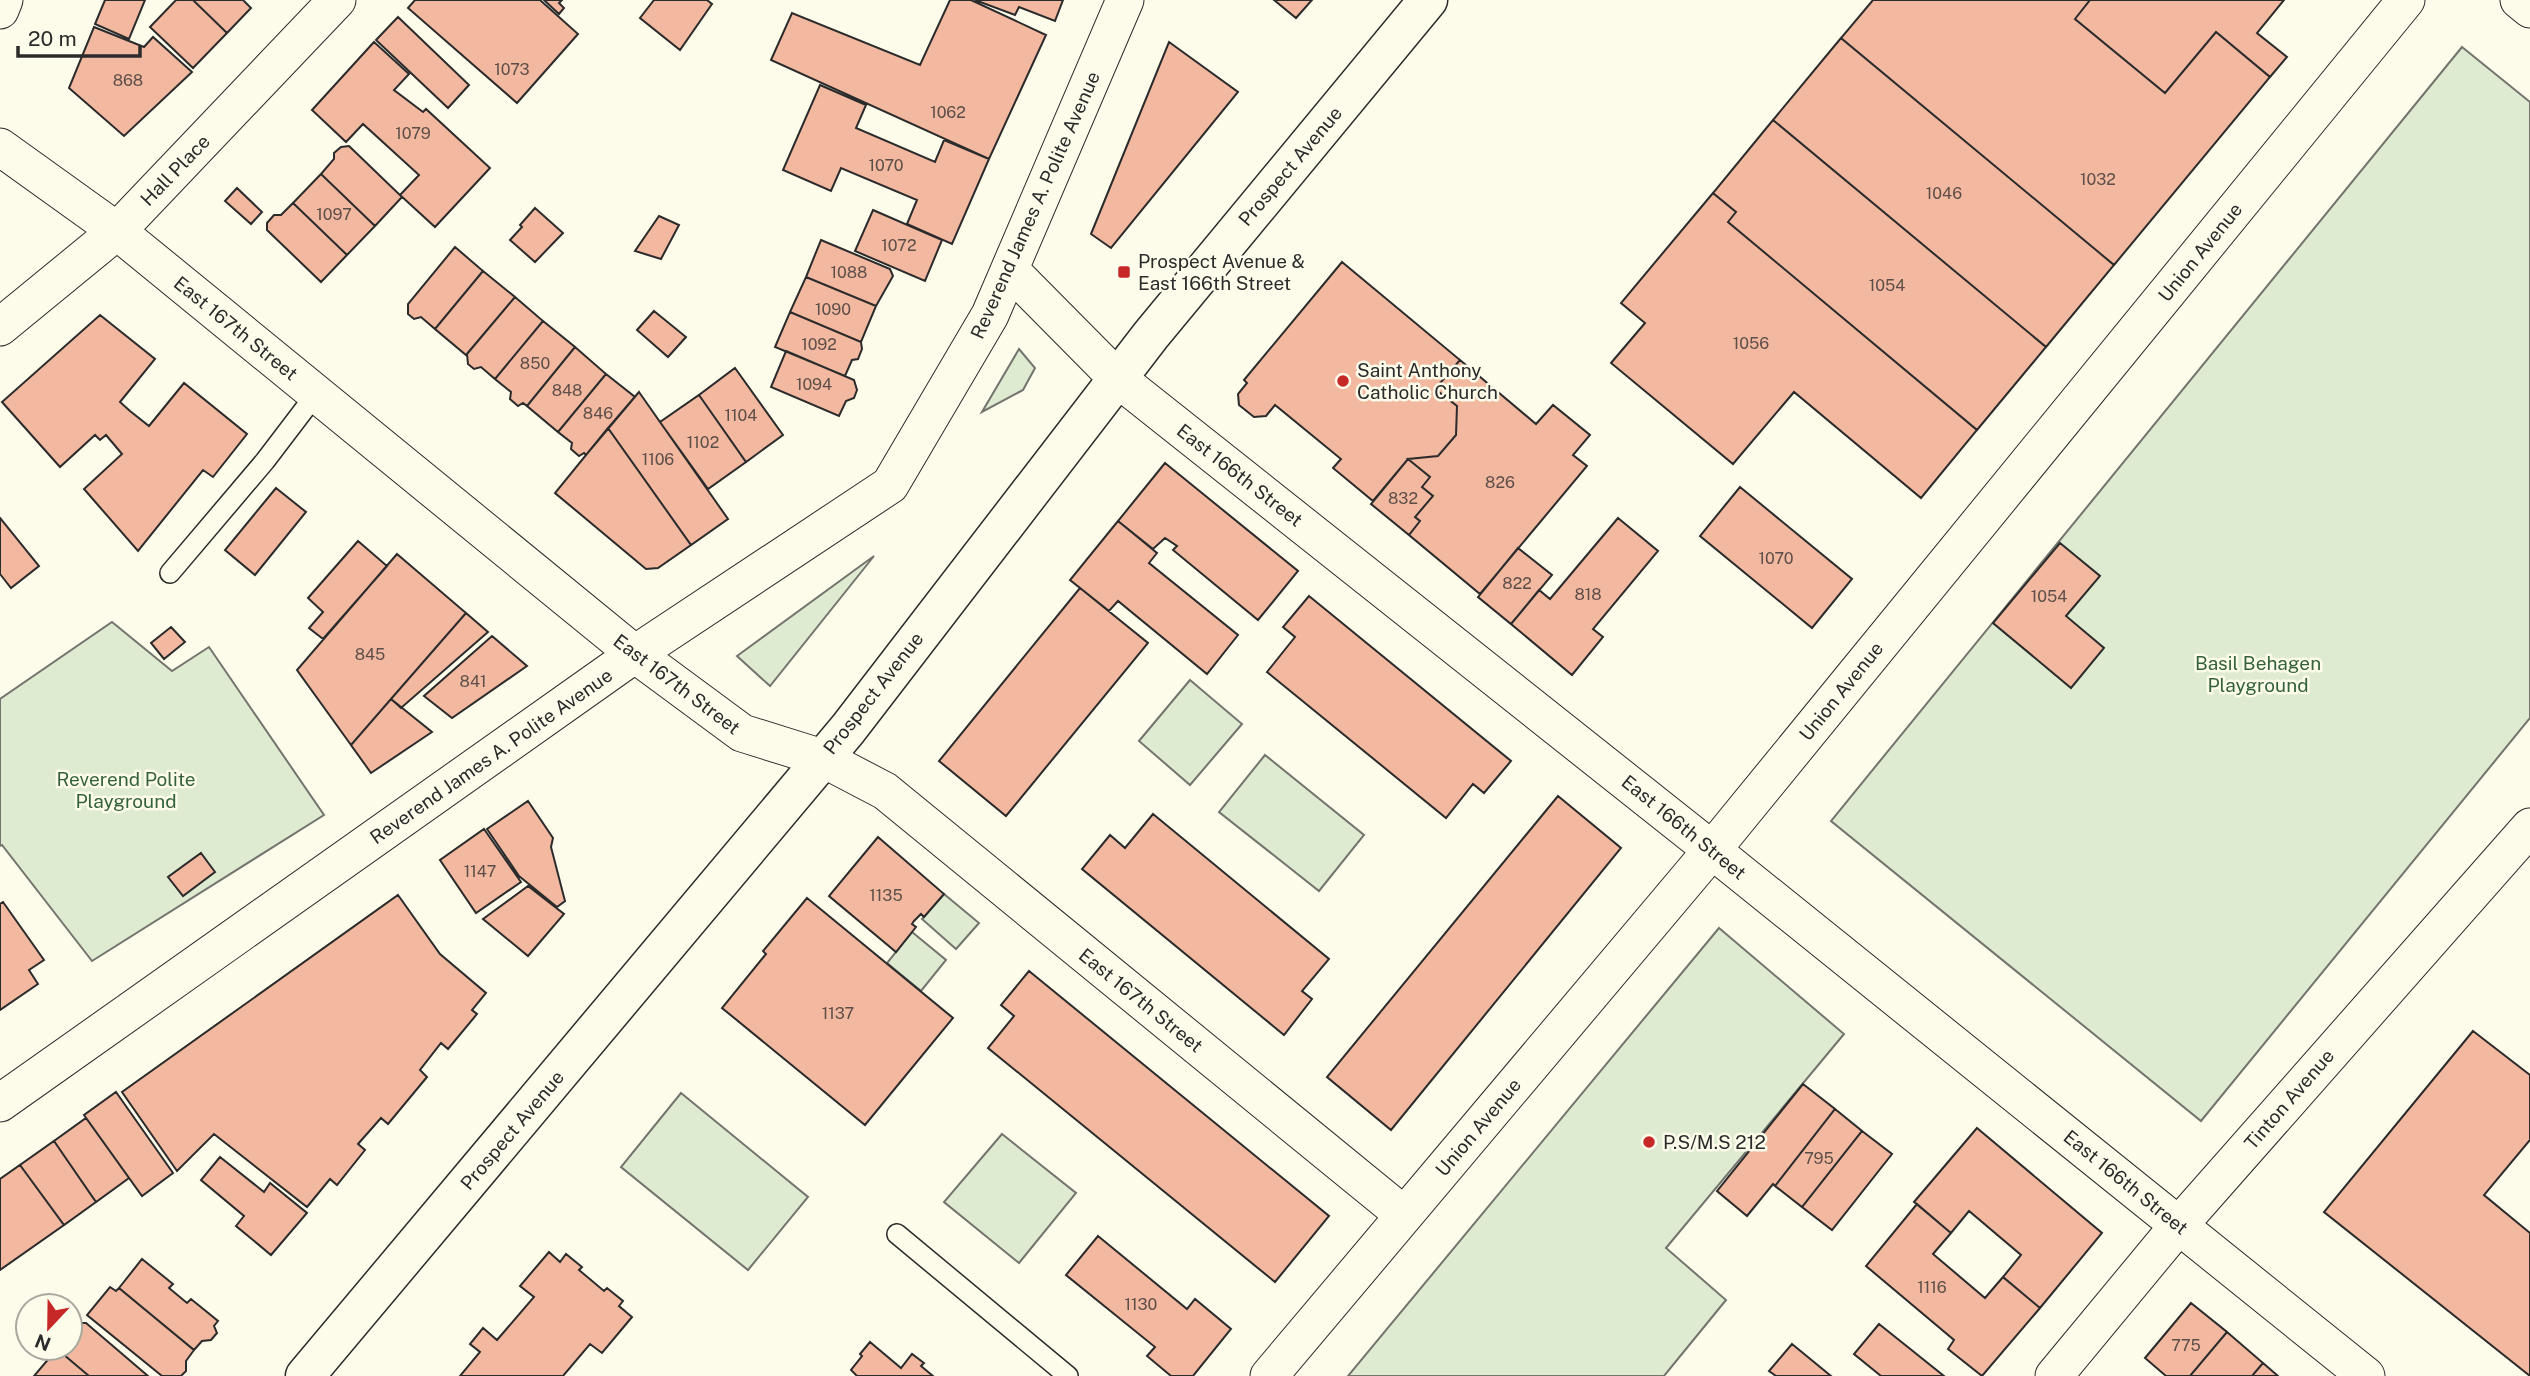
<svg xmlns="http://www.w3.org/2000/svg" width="2530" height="1376" viewBox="0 0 2530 1376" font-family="'Public Sans',sans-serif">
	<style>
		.green { fill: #deebd1; stroke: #74746e; stroke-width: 2 }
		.building { fill: #f2b8a0; stroke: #2b2b2b; stroke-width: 2 }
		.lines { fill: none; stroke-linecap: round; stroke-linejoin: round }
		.service-casing { stroke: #2b2b2b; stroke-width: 22 }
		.minor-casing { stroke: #2b2b2b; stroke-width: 39 }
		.tertiary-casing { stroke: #2b2b2b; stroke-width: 41 }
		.service { stroke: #fdfbea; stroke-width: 19 }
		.minor { stroke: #fdfbea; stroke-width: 37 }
		.tertiary { stroke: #fdfbea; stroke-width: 38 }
		.poi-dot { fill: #c62828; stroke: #fdfbea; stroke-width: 2.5 }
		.labels { text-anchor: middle; stroke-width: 5; stroke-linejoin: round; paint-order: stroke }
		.number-label { font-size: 16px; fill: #5d4e48 }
		.street-label { font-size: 19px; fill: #2b2b2b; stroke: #fdfbea }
		.poi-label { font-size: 19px; fill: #2b2b2b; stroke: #fdfbea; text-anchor: start }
		.park-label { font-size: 19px; fill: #34623c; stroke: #fdfbea }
	</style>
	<rect width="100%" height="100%" fill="#fdfbea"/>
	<path class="green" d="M2462 47 2530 102V718L2201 1121 1831 821Z
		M1019 349 1035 368 1023 390 982 412Z
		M874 556 770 686 737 656Z
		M112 622 172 671 209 647 324 815 92 961 2 845 0 846V699Z
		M1190 680 1242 724 1190 785 1139 741Z
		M1265 755 1364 835 1319 891 1219 812Z
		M944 894 979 923 956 949 922 919Z
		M1719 928 1844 1034 1666 1248 1726 1300 1664 1376H1348Z
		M912 932 946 960 921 991 887 963Z
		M681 1093 808 1197 748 1270 621 1167Z
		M1002 1134 1076 1193 1019 1263 944 1202Z"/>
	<path class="building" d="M105 0H145L129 39 95 24Z
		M176 0H193L227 33 193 68 150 27Z
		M193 0H243L251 8 227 33Z
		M415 0H540L578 34 517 103 408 8Z
		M544 0H562L559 3 564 8 559 14Z
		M654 0H707L712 4 680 50 640 18Z
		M950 0H971L1046 35 989 159 771 60 792 13 920 65Z
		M975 0H1063L1055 21 1019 7 1015 15Z
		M1274 0H1312L1296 18Z
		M1873 0H2090L2075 19 2165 93 2216 32 2270 77 2114 265 1841 38Z
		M2090 0H2284L2257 33 2287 57 2270 77 2216 32 2165 93 2075 19Z
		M398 17 469 85 448 108 376 40Z
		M94 27 144 47 153 37 192 72 124 136 69 88Z
		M1841 38 2114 265 2046 347 1773 120Z
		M374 42 409 74 394 90 423 112 426 109 490 168 435 227 400 195 419 175 363 124 346 142 312 110Z
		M1169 42 1238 92 1111 248 1091 234Z
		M820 85 866 105 856 128 935 162 944 140 989 159 952 244 907 224 917 200 841 168 831 191 783 170Z
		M1773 120 2046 347 1977 430 1728 222 1736 212 1713 193Z
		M349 146 402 197 375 226 321 174 334 159V153L341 147Z
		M321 174 375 226 347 255 293 203Z
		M237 188 262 212 251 224 225 201Z
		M1713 193 1736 212 1728 222 1977 430 1921 498 1794 392 1733 464 1611 363 1645 323 1621 303Z
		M293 203 347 255 321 282 267 230V223L274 215H281Z
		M535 208 563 233 535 262 510 240 522 227 520 225Z
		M873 210 942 240 925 281 855 251Z
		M659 216 679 225 661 259 635 251Z
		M821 240 890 269 893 276 876 306 806 277Z
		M455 247 483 271 435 329 421 317 414 319 408 314V304Z
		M1342 262 1460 360 1435 389 1457 406 1456 435 1438 456 1408 459 1373 501 1333 468 1341 459 1275 405 1266 416 1254 417 1239 405 1238 394 1247 383 1244 380Z
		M483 271 515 297 466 355 435 329Z
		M806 277 876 306 861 342 790 312Z
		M515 297 543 321 495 379 481 367 474 369 468 364 467 354Z
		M654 311 686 337 668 357 637 330Z
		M790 312 861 342 862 349 858 359 852 360 845 376 775 347Z
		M100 315 155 359 120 402 130 411 149 426 184 383 247 434 213 477 203 470 138 551 84 489 122 454 106 435 100 440 95 435 60 467 2 402Z
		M543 321 575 347 527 406 523 403 518 406 510 399 511 392 495 379Z
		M575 347 606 374 558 432 527 406Z
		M786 351 854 380 857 390 854 398 846 401 839 416 771 387Z
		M1460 360 1536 424 1553 405 1590 435 1573 455 1587 466 1480 594 1409 535 1420 521 1415 517 1433 496 1422 487 1430 477 1408 459 1438 456 1456 435 1457 406 1435 389Z
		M735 368 783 435 746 462 699 395Z
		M606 374 635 397 586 455 584 453 579 456 571 449 572 443 558 432Z
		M639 392 728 519 691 545 608 428Z
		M699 395 746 462 708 489 660 422Z
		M608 428 691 545 658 568 646 569 555 493Z
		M1408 459 1430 477 1422 487 1433 496 1415 517 1420 521 1409 535 1371 504Z
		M1165 463 1298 571 1258 620 1173 550 1177 546 1165 538 1153 549 1118 521Z
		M1740 487 1852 579 1812 628 1700 536Z
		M276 488 306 512 255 575 225 550Z
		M0 518 39 566 11 588 0 574Z
		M1618 518 1658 551 1593 629 1603 637 1572 675 1511 624 1539 590 1550 599Z
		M1118 521 1157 553 1149 563 1238 635 1207 674 1118 601 1109 611 1070 580Z
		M358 541 387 566 323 639 309 628 323 612 308 598Z
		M2060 543 2100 576 2066 616 2104 648 2071 688 1993 623Z
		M1518 548 1552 575 1511 624 1478 597Z
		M397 554 466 613 351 745 297 670Z
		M1080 588 1148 643 1006 816 939 761Z
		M1309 596 1511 761 1484 793 1473 784 1446 818 1267 672 1295 637 1283 627Z
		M466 613 488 632 401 708 391 699Z
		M171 627 185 642 164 659 151 643Z
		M492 636 527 666 452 718 424 696Z
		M391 699 432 732 371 773 351 745Z
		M1558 796 1621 848 1391 1130 1327 1077Z
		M528 801 553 838 551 847 565 901 557 907 519 876 487 829Z
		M1153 814 1329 959 1302 991 1312 999 1284 1035 1082 869 1110 835 1125 848Z
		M484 829 521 882 476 913 440 860Z
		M878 837 944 894 924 917 921 914 914 921 912 924 916 927 896 952 829 896Z
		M201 853 215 872 183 896 168 877Z
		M528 886 564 914 528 956 483 919Z
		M398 895 440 954 486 993 472 1010 477 1014 448 1049 441 1043 420 1070 427 1077 388 1124 381 1118 358 1144 365 1150 337 1185 330 1179 307 1207 214 1134 177 1171 122 1092Z
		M807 898 953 1018 865 1125 722 1008 766 954 763 951Z
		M3 902 44 960 29 970 38 984 0 1010V904Z
		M1029 971 1329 1216 1275 1282 988 1048 1014 1016 1001 1005Z
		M2473 1031 2530 1075V1140L2484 1195 2530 1233V1376L2324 1212Z
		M1803 1084 1835 1109 1775 1186 1773 1184 1747 1216 1717 1191Z
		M116 1092 173 1173 142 1196 84 1115Z
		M1835 1109 1862 1131 1802 1207 1775 1186Z
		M86 1118 129 1178 96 1202 54 1141Z
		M1977 1128 2102 1233 2040 1308 2003 1277 2021 1255 1969 1211 1951 1233 1914 1202Z
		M1862 1131 1892 1154 1832 1230 1802 1207Z
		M54 1141 96 1202 64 1225 20 1165Z
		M220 1157 264 1192 270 1183 307 1213 271 1255 236 1226 244 1216 201 1180Z
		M20 1165 64 1225 0 1270V1179Z
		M1917 1204 1951 1233 1933 1254 1985 1298 2003 1277 2040 1308 1982 1376 1948 1349 1954 1340 1866 1266Z
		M1098 1236 1187 1309 1195 1299 1231 1329 1193 1376H1171L1147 1356 1155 1347 1066 1275Z
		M549 1252 560 1262 566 1254 582 1267 579 1270 604 1291 607 1288 623 1301 619 1306 632 1317 602 1353 590 1344 563 1376H460L480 1352 470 1344 483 1328 497 1340 534 1297 520 1286Z
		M142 1259 173 1284 169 1288 187 1303 191 1299 218 1321 214 1326 217 1333 211 1340 202 1341 194 1350 119 1288Z
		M110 1287 116 1291 119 1288 194 1350 186 1361V1371L181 1376H162L87 1315Z
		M2191 1303 2227 1332 2190 1376H2166L2145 1358Z
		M79 1323H86L148 1376H89L57 1349 70 1348V1333Z
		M1879 1324 1944 1376H1881L1854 1354Z
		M2227 1332 2263 1363 2252 1376H2190Z
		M870 1342 901 1368 912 1354 924 1363 921 1366 933 1376H857L851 1370 862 1356 860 1354Z
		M1792 1344 1831 1376H1776L1769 1371Z
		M57 1349 89 1376H34Z
		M2263 1363 2278 1376H2252Z"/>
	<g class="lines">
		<defs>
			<path id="service" d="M170 573 265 461 316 394
				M897 1234 1068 1376"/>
			<path id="minor" d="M2519 0 2530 9
				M0 10 4 0
				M0 147 117 231 635 654 742 733 822 758 885 791 1404 1215
				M1010 270 1117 378 1712 850 2366 1376
				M0 327 117 231 337 0
				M0 1103 635 654 890 485 990 315 1125 0
				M1269 1376 1712 850 2406 0
				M2054 1376 2179 1225 2530 827"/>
			<path id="tertiary" d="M305 1376 848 729 1151 335 1428 0"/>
		</defs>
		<use href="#service" class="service-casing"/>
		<use href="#minor" class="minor-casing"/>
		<use href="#tertiary" class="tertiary-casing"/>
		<use href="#service" class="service"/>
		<use href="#minor" class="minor"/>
		<use href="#tertiary" class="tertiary"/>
	</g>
	<g class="poi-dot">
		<rect x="1117" y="265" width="14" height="14" rx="3.5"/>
		<circle cx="1343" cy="381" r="7"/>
		<circle cx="1649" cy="1142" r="7"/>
	</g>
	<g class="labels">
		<g class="number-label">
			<text x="512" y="75">1073</text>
			<text x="128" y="86">868</text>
			<text x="948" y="118">1062</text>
			<text x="413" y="139">1079</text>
			<text x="886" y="171">1070</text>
			<text x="2098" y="185">1032</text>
			<text x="1944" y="199">1046</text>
			<text x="334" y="220">1097</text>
			<text x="899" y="251">1072</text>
			<text x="849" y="278">1088</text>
			<text x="1887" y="291">1054</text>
			<text x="833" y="315">1090</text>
			<text x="1751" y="349">1056</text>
			<text x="819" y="350">1092</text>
			<text x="535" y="369">850</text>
			<text x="814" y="390">1094</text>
			<text x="567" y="396">848</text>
			<text x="598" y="419">846</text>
			<text x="741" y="421">1104</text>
			<text x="703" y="448">1102</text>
			<text x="658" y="465">1106</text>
			<text x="1500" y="488">826</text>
			<text x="1403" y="504">832</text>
			<text x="1776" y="564">1070</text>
			<text x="1517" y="589">822</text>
			<text x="1588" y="600">818</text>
			<text x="2049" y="602">1054</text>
			<text x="370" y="660">845</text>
			<text x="473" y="687">841</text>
			<text x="480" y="877">1147</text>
			<text x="886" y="901">1135</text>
			<text x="838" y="1019">1137</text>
			<text x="1819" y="1164">795</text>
			<text x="1932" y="1293">1116</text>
			<text x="1141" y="1310">1130</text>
			<text x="2186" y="1351">775</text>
		</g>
		<g class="street-label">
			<text transform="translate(1290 166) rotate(-50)" y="7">Prospect Avenue</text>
			<text transform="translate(175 170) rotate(-46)" y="7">Hall Place</text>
			<text transform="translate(1035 205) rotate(-66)" y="7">Reverend James A. Polite Avenue</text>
			<text transform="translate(2200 252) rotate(-51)" y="7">Union Avenue</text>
			<text transform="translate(236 328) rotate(39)" y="7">East 167th Street</text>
			<text transform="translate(1240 475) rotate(38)" y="7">East 166th Street</text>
			<text transform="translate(677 684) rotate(37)" y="7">East 167th Street</text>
			<text transform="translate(1841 691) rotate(-51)" y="7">Union Avenue</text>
			<text transform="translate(873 693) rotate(-52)" y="7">Prospect Avenue</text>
			<text transform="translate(491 756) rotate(-35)" y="7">Reverend James A. Polite Avenue</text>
			<text transform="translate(1684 827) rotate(39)" y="7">East 166th Street</text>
			<text transform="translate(1141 1000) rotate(39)" y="7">East 167th Street</text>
			<text transform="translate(2289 1099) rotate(-49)" y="7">Tinton Avenue</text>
			<text transform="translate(1478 1127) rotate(-50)" y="7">Union Avenue</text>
			<text transform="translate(512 1130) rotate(-50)" y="7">Prospect Avenue</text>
			<text transform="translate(2126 1182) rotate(39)" y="7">East 166th Street</text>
		</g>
		<g class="poi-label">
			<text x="1138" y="268">Prospect Avenue &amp;<tspan x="1138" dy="22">East 166th Street</tspan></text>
			<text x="1357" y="377">Saint Anthony<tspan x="1357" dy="22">Catholic Church</tspan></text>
			<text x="1663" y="1149">P.S/M.S 212</text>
		</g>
		<g class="park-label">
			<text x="2258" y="670">Basil Behagen<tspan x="2258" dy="22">Playground</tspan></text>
			<text x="126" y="786">Reverend Polite<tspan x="126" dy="22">Playground</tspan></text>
		</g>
	</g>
	<g transform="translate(49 1327) rotate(202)"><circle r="33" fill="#fdfbea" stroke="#a9a89e" stroke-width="2"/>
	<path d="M0-5L12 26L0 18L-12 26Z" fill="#c62828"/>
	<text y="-10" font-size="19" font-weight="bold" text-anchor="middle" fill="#2b2b2b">N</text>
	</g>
	<path d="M18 46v10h122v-10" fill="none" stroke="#2b2b2b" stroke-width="3.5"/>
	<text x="28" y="46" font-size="21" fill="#2b2b2b" stroke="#fdfbea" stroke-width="5" paint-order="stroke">20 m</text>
</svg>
